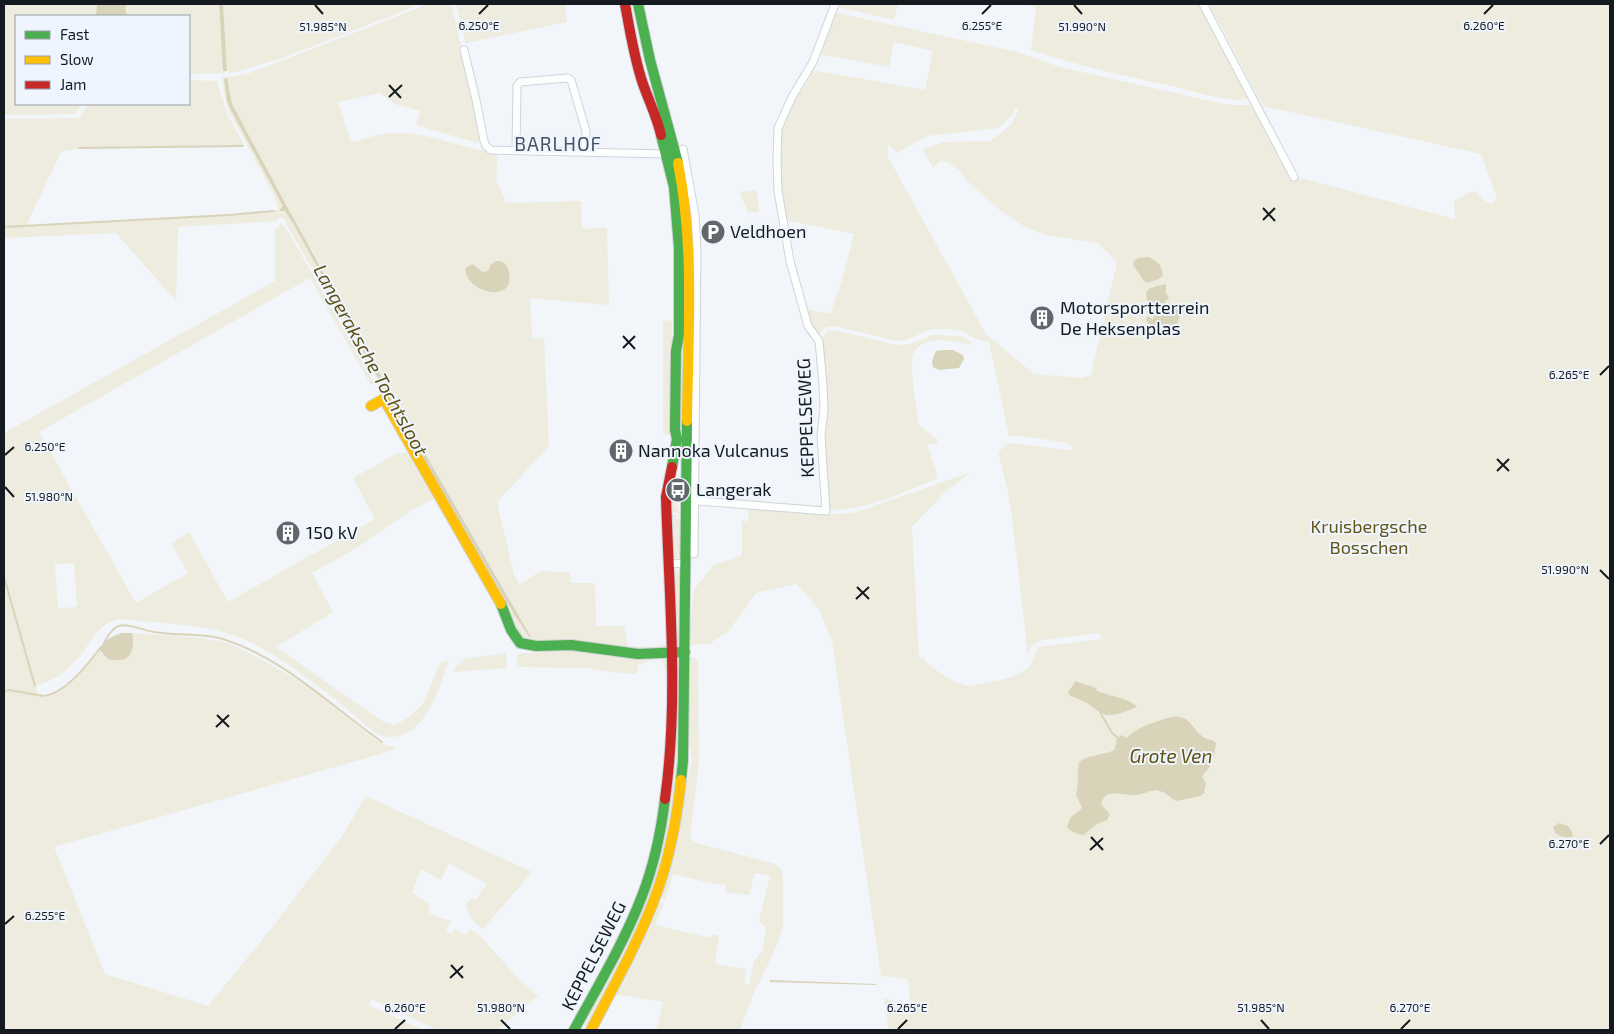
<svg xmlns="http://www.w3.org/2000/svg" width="1614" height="1034" viewBox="0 0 1614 1034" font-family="'Exo 2',sans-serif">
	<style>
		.green { fill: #edecde; fill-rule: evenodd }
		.water { fill: #d9d3ba }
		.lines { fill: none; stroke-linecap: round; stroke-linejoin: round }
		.stream { stroke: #d9d3ba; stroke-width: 2 }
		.street-casing { stroke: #cfd4d9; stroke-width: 9 }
		.fast-casing { stroke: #cfd4d9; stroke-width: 12 }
		.slow-casing { stroke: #cfd4d9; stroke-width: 12 }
		.jam-casing { stroke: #cfd4d9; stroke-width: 12 }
		.street { stroke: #fdfefe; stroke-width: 7 }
		.fast { stroke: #4caf50; stroke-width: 10 }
		.slow { stroke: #ffc107; stroke-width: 10 }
		.jam { stroke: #c62828; stroke-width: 10 }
		.ticks { fill: none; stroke: #151a21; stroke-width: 2 }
		.labels { text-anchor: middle; stroke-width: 4; stroke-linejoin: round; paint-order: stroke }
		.poi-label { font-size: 18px; fill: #151a21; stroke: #eff5fe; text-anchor: start }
		.street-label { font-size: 18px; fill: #151a21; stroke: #eff5fe }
		.park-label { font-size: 18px; fill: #625415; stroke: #eff5fe }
		.neighbourhood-label { font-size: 19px; letter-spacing: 1px; fill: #465363; stroke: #eff5fe }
		.water-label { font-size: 19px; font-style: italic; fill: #5f5111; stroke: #eff5fe }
		.ticks-label { font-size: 12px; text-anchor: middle; fill: #151a21; stroke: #eff5fe; stroke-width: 4; stroke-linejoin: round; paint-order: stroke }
	</style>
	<rect width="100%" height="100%" fill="#f2f6fa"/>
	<path class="green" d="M4 4H97L96 16H16V104H82L78 110 73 114 4 115Z
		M127 4H219L223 71 225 73 189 74V16H127L125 8Z
		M223 4H418L399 13 282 58 236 72 228 73 226 56Z
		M427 4H451L479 120 482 138 477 143 416 125 420 111 395 104 380 93 338 102 351 142C364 140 379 133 392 133 427 131 463 150 498 153L496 181 505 199V203L581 201 582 229 607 228 609 305 530 298 532 339 544 338 549 446 497 502 514 575 520 585 540 571 570 572 571 583H595L596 626H624L628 646 652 647 667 644 665 613H666L668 647 649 652 535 642 522 639 517 632 510 613 380 384 357 347 283 218H279L277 221 178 227 176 301 116 233 4 238V119L80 118 87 104H189V80L217 81 227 114 244 145 79 148 61 152 26 226 229 215 279 210 274 195 229 111 225 98 222 78 250 73 421 7ZM283 210H287L316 257 413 433 531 637 530 638 514 614 384 389 293 223 287 213ZM473 264 481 271 486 272 489 269 487 292 476 287Z
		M456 4H565L567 22 466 43Z
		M838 4H898L894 20 839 7Z
		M1022 4H1203L1251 98C1230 104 1196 92 1176 87 1127 76 1078 66 1031 50L1036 7Z
		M1209 4H1610V1030H889L884 998 915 1008 916 1003 910 1000 908 979 881 976 832 641 819 609 796 584 756 593 728 632 709 644 690 645V626L694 589 714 565 742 555V521H748L749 508C785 511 822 518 857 512L971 472 946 491 912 527 919 658H924L925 662C938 671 953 684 970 686 988 682 1020 680 1031 664 1035 659 1034 652 1039 647L1102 639 1098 633 1042 640 1031 646 1028 656 1012 517 1007 487 998 452 1007 444 1013 443 1066 450 1074 449 1067 443 1016 435 1009 436 989 342 974 338 962 331 950 329H932L906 340 896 341 834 326 824 328 818 336 810 326 805 309 830 314 842 280 854 234 785 220C779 181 770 135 794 99 797 94 802 91 805 87 808 82 810 75 813 70L925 90 933 51 894 42 889 67 818 54 834 14 838 13 1017 52 1060 67 1215 102 1234 105H1254L1290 175 1289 177 1298 179 1297 177 1455 219 1454 201 1466 194 1475 191 1485 201 1491 204 1497 198 1481 154 1263 106ZM1015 108 1019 109 1011 125 990 141 944 142 928 147 923 150 933 168 940 161 947 162 960 171 966 180 1002 212 1025 227 1046 235 1098 243 1117 262 1091 375 1081 378 1034 374 986 334 888 157V144L897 153 927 136 999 128 1014 113ZM1178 717 1192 724 1202 737 1213 740 1210 767C1201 773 1202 785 1201 796L1171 798 1160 791 1121 793 1111 794 1102 800 1101 804 1108 811 1075 813 1082 809 1076 795 1078 787 1093 755H1102L1114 750 1116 744V740L1126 738 1144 727 1159 721Z
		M757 190 759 212H748L740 193 741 192Z
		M281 223 289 233 374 383 371 385 310 278 39 432 136 603 188 573 171 543 189 532 228 602 375 519 353 478 396 454 407 452 434 499 412 510 356 548 312 573 333 612 276 647 382 721 395 725 409 717 422 705 441 662 449 660C439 688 428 732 394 737 390 737 386 737 383 736 369 731 357 717 346 708 332 696 316 685 301 674 281 659 261 646 238 637 206 624 157 623 122 619 99 621 93 640 80 656 67 672 55 680 36 686L38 695C60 699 88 665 99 649L103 654 126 659C132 651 135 642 132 633L202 638 231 644 266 662 311 688 366 733 384 745 396 747 391 751 54 847 105 974 208 1006 271 929 344 833 366 796 532 872 482 930 469 915 466 904 472 897 475 900 487 884 449 863 441 880 421 869 412 893 430 904 428 914 451 921 446 931 452 934 455 928 465 935 470 929 478 934 518 978 538 996 498 1030H438L371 999 368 1005 423 1030H4V433L275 281V229L280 226 279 224ZM74 563 77 607 58 608 55 564Z
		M663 320 672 321V435H663Z
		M834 330 896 345 910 344 933 335 961 336 972 342 968 345C953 340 924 335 914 352 908 361 917 412 919 425L938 440 936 444 927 443 938 478C903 492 867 510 829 510L824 428 821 340 827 332Z
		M674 469 677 471V506H679V517H678L677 513 669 512 670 500Z
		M669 514 676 515V519H681V551L678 558 672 559Z
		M672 568 676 569 680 574 679 643 676 646 675 645Z
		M573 649 594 650 622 656H666C674 665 670 696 670 708 669 770 662 832 641 891 625 936 600 979 577 1020L573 1017C587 996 598 973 610 950 627 917 644 882 653 845 661 809 664 773 666 736 667 713 670 682 662 660L657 658 638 665 637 674 609 672 585 668 517 667V654Z
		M506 653 507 668 453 672 455 667 464 659Z
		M675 657 679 662 677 783 676 794H673V796L676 797 668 839 650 895 647 892 655 867Z
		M690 657 696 658 698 661 699 761 690 838 696 843 775 864 781 869 783 878V926L779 940 760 982 756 987 740 1030H656L663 1002 614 994 658 903H664L655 925 711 938 713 934 719 936 715 964 746 969 745 983 749 986 754 961 763 950 766 928 759 920 770 876 755 873 749 895 725 892 726 885 710 883 673 874 665 900 659 895 692 761 688 737Z
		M647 899 649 900 646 911 590 1023 586 1025H582L644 900Z"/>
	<path class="water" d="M97 4H127L125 8 127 16H96Z
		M219 4H223L227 71H223Z
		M227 78 232 104 286 205 413 433 531 637 530 638 514 614 384 389 293 223 285 211H280V209L283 206 232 112 227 101 224 79Z
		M1149 257C1159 263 1161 264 1163 275L1159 279 1147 283 1144 281 1133 265 1134 261 1139 258Z
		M496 261C502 261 505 262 508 269 520 303 468 297 465 268L473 264 481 271 486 272 489 269 491 264Z
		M1165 284 1166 285V293L1169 298 1165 302 1167 304 1174 303 1181 312 1177 324 1163 334 1149 326 1146 319 1148 316 1153 320 1154 309 1163 304 1162 303 1152 306 1147 300 1146 292 1150 288Z
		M944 350H953L963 355 964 359 959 368 939 370 933 367C931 361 933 357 936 351Z
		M122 633H132C134 641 134 654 125 659 120 661 113 660 108 659L99 649C105 640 112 636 122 633Z
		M1076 681 1080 683 1097 688 1096 690C1109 697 1128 697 1137 707 1128 710 1118 716 1107 715 1100 714 1093 707 1087 703 1081 700 1075 698 1069 695L1068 692Z
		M1172 717C1189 715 1191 726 1202 736 1206 740 1211 738 1216 743 1215 750 1213 760 1210 766 1207 773 1198 774 1206 783L1204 793 1201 796 1176 801C1170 798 1165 792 1159 791 1150 789 1144 795 1135 795 1124 796 1106 787 1101 804L1110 814 1107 820 1097 824 1084 835C1077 834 1072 833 1067 827L1070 818 1082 808 1076 795C1079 784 1077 773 1079 762 1090 754 1102 756 1114 750L1116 744V740L1121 735 1126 738C1138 727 1156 721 1172 717Z
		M1559 823 1568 826 1572 832 1573 836C1567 839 1560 837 1555 833L1553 827Z
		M770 980 876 984V985L770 982Z"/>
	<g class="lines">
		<path class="stream" d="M79 148 243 146
			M4 227 229 215 274 211
			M4 577 35 686
			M104 643C118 614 130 628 154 632 176 636 198 633 219 638 280 655 331 706 382 742
			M4 691 10 690 43 696C65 694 88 664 101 647
			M1100 712 1112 733 1118 738"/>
		<defs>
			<path id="street" d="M1203 4 1294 177
				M464 50 476 100 484 141 486 146 491 150 667 154
				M683 149 695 215 697 249 694 554
				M516 150 517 86 520 82 567 78 571 80 586 131 585 152
				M686 500 826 511 821 436 824 409 823 385 819 341 808 326 790 261 778 191 777 160 778 128 792 97 813 62 835 4
				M669 564 685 563"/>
			<path id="fast" d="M638 4 650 60 678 163
				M661 135 674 187 679 248V335L676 351 675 430 677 439 672 467
				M501 604 511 630 520 643 536 646 571 645 638 654 685 652
				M681 780 683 761 687 421
				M574 1030C598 986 624 943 642 896 654 865 661 832 665 799"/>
			<path id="slow" d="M678 163C695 248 688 335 687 421
				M371 406 384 399 501 604
				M591 1030C614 985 640 940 657 892 670 856 677 818 681 780"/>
			<path id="jam" d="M625 4C630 31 634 58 643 84 649 101 657 117 661 135
				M665 799C679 700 669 596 666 497L672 467"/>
		</defs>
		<use href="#street" class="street-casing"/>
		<use href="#fast" class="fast-casing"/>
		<use href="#slow" class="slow-casing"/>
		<use href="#jam" class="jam-casing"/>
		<use href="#street" class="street"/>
		<use href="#fast" class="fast"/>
		<use href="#slow" class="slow"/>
		<use href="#jam" class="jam"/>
	</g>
	<path class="ticks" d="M315 5 323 14M1074 5 1082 14M479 14 488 5M982 14 991 5M1484 14 1493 5M389 85 401 98M389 97 402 85M1263 208 1275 221M1263 220 1275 208M623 336 635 349M623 348 635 336M1600 375 1609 366M5 455 14 447M1497 459 1509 471M1497 471 1509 459M5 487 14 497M1600 570 1609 579M857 587 869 599M856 599 869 587M217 715 229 727M216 727 229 715M1091 837 1103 850M1600 844 1609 835M1090 850 1103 838M5 924 14 916M451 965 463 978M450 978 463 966M501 1020 510 1029M1261 1020 1269 1029M395 1029 405 1020M898 1029 907 1020M1401 1029 1410 1020"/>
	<defs>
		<symbol id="parking-disc" viewBox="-11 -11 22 22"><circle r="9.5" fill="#62676d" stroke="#eff5fe"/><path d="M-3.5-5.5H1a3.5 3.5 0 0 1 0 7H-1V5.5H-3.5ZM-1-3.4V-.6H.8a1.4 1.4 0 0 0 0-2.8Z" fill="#fff"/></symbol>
		<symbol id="building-disc" viewBox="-11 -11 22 22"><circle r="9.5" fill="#62676d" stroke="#eff5fe"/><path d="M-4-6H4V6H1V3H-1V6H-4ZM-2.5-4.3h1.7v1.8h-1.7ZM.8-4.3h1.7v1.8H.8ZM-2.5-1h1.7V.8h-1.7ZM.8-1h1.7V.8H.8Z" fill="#fff"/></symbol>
		<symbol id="bus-disc" viewBox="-11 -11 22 22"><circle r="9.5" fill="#62676d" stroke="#eff5fe"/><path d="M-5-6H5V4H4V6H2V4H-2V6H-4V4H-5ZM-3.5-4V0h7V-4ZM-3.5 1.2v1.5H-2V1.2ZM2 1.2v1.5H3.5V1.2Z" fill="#fff"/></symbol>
	</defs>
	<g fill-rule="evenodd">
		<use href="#parking-disc" x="699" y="218" width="28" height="28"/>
		<use href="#building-disc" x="1028" y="304" width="28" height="28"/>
		<use href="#building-disc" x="607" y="437" width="28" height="28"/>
		<use href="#bus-disc" x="664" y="476" width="28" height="28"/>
		<use href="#building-disc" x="274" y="519" width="28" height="28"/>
	</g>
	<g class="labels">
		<g class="poi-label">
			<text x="730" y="238">Veldhoen</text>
			<text x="1060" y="314">Motorsportterrein<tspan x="1060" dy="21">De Heksenplas</tspan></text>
			<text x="638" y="457">Nannoka Vulcanus</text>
			<text x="696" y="496">Langerak</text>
			<text x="306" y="539">150 kV</text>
		</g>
		<g class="street-label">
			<text transform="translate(806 418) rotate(-92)" y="6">KEPPELSEWEG</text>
			<text transform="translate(594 956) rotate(-63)" y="6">KEPPELSEWEG</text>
		</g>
		<g class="park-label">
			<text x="1369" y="533">Kruisbergsche<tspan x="1369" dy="21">Bosschen</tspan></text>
		</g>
		<g class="neighbourhood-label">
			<text x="558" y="151">BARLHOF</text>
		</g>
		<g class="water-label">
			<text transform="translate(371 360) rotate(61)" y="7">Langeraksche Tochtsloot</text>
			<text x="1171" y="763">Grote Ven</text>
		</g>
	</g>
	<g class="ticks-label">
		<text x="479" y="30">6.250°E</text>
		<text x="982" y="30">6.255°E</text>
		<text x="1484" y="30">6.260°E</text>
		<text x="323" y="31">51.985°N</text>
		<text x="1082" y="31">51.990°N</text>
		<text x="1569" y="379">6.265°E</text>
		<text x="45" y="451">6.250°E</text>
		<text x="49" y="501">51.980°N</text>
		<text x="1565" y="574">51.990°N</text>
		<text x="1569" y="848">6.270°E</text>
		<text x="45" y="920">6.255°E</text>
		<text x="501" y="1012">51.980°N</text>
		<text x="1261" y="1012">51.985°N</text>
		<text x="405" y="1012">6.260°E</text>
		<text x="907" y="1012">6.265°E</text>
		<text x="1410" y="1012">6.270°E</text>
	</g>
	<rect width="1614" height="1034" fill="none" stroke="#151a21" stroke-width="10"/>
	<rect x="15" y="15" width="175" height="90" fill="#eff5fe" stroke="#989da6"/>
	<rect x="25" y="31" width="25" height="8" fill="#4caf50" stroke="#989da6"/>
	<text x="60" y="40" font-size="15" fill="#151a21">Fast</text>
	<rect x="25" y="56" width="25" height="8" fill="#ffc107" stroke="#989da6"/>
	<text x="60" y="65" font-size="15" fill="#151a21">Slow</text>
	<rect x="25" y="81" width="25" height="8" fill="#c62828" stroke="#989da6"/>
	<text x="60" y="90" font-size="15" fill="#151a21">Jam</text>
</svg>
